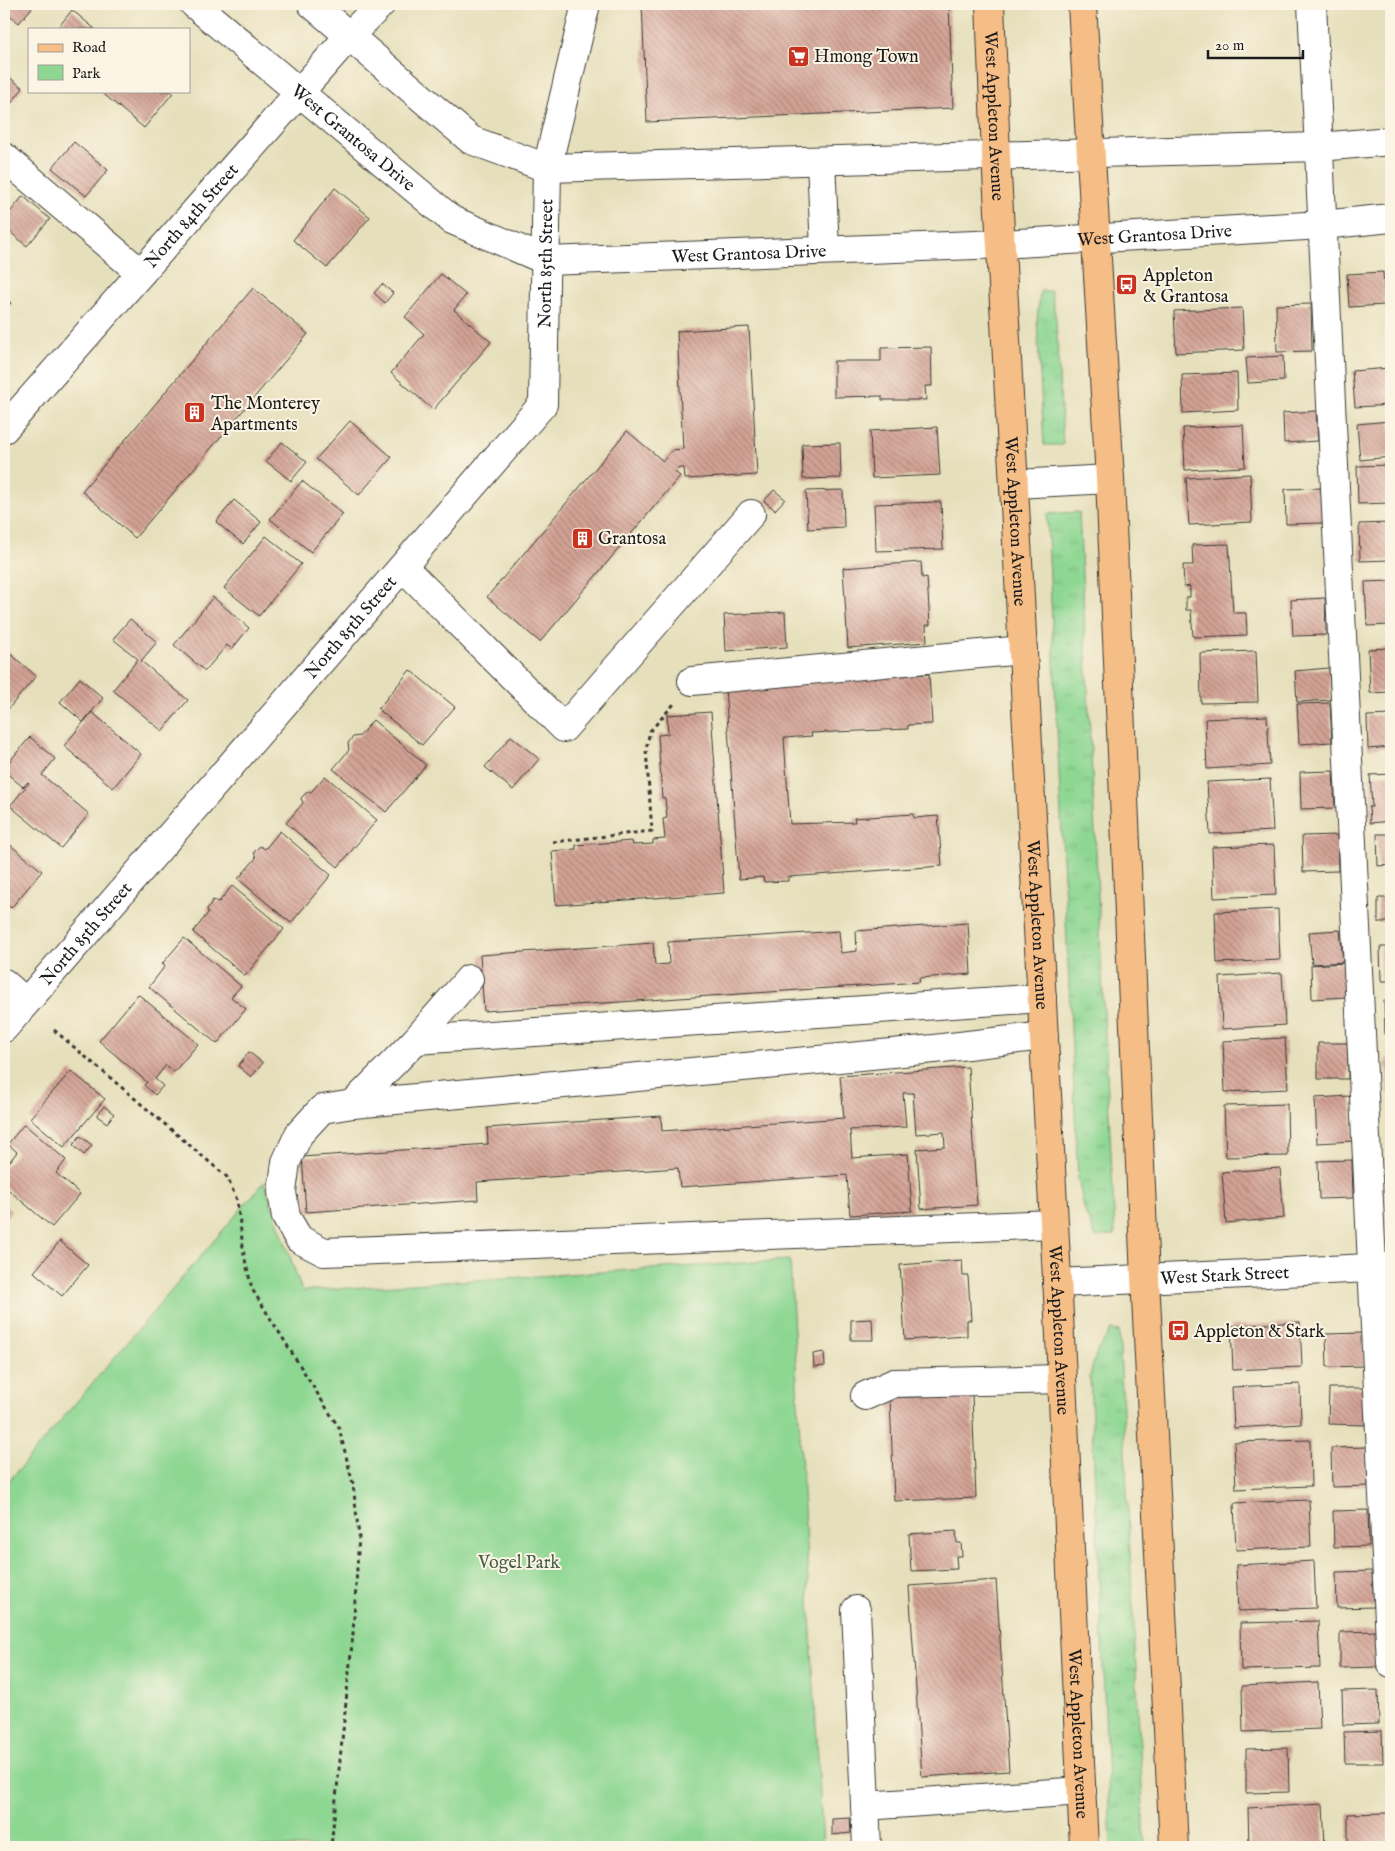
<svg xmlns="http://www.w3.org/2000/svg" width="1395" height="1851" viewBox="0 0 1395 1851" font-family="'IM FELL English',serif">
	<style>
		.grass { fill: url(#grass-tufts); stroke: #557a58 }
		.park { fill: #8ed793; stroke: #557a58 }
		.building { fill: url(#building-back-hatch) }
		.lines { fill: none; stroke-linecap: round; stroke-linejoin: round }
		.minor-casing { stroke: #3a3934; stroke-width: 30 }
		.major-casing { stroke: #3a3934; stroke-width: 30 }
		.path { stroke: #3a3934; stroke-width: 3; stroke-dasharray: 4 4; stroke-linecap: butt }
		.minor { stroke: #fff; stroke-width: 28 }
		.major { stroke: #f6be87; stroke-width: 28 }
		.labels { text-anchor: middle; stroke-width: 4; stroke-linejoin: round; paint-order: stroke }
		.poi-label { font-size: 18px; fill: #1c1c1c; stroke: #fcf5e5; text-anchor: start }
		.street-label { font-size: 18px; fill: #1c1c1c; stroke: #fcf5e5 }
		.park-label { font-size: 18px; fill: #445d46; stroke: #fcf5e5 }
	</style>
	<defs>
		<pattern id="grass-tufts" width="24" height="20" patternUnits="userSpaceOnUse" patternTransform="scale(1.25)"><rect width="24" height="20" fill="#8ed793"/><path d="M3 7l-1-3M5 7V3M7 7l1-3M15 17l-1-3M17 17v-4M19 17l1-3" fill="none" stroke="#7ab87e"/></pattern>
		<pattern id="building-back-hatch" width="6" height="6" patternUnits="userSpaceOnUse" patternTransform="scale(1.25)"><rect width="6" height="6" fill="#d3a295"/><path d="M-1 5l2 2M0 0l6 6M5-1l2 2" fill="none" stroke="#aa8379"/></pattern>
	</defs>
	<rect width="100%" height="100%" fill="#fcf5e5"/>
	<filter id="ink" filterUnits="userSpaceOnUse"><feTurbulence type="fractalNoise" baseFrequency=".02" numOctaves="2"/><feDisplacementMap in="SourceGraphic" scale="10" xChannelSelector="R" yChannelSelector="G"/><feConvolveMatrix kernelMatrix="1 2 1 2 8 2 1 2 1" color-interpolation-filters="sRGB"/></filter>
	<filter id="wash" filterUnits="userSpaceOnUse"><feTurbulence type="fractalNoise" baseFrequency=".0096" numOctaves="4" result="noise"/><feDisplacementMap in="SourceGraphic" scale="20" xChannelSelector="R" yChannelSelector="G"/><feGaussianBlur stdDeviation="1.12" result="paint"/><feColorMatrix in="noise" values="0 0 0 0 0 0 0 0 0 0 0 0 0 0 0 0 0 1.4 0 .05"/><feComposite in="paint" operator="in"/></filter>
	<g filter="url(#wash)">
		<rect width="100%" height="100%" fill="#e6dfbb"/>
		<path class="grass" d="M1040 291H1051L1056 320 1063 445H1044L1037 321Z
			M1079 512 1115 1235 1096 1237 1085 1212 1078 1179 1047 514Z
			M1111 1330 1119 1331 1145 1847H1111L1090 1376 1097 1351Z"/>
		<path class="park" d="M264 1182 302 1291 790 1260 823 1847H4V1487Z"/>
		<g id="blocks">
			<path class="building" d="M4 4H35L19 23 4 10Z
				M642 4H949L953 108 647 122Z
				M72 10 95 29H57Z
				M4 73 23 88 4 112Z
				M100 91H171L173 93 144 128Z
				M74 142 108 170 86 196 52 168Z
				M335 188 370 217 327 268 293 240Z
				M23 196 50 219 27 246 4 227V220Z
				M1383 272 1385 305 1349 307 1347 274Z
				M441 274 466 295 454 310 491 342 433 410 391 373 424 334 405 317Z
				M382 284 393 293 385 303 374 293Z
				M253 288 308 334 135 538 82 491Z
				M4 298 11 303 4 311Z
				M1311 304 1312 351 1277 352 1276 305Z
				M1242 308 1244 350 1176 353 1174 311Z
				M749 327 757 475 685 479 684 468H679L675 472 680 476 540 642 487 597 627 431 663 461 672 450 683 449 677 331Z
				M931 347 932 386H925L926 400H882V396L834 397V361H881V348Z
				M1283 356 1284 381 1248 383 1246 358Z
				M1390 368 1391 405 1355 407 1352 371Z
				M1237 373 1238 410 1183 413 1182 375Z
				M1316 411 1318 441 1284 443 1283 413Z
				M350 421 392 457 359 495 316 459Z
				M1390 421 1391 457 1360 460 1357 424Z
				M1243 425 1245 467 1185 470 1183 428Z
				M937 427 940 475 872 478 870 431Z
				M282 442 307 462 291 481 266 461Z
				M840 443 841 478 803 479 802 444Z
				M1391 465V503L1358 504 1357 466Z
				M1250 474 1252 522 1189 525 1186 478Z
				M302 481 343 514 311 552 270 519Z
				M1322 488 1323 523 1286 524 1285 489Z
				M774 490 785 499 775 510 764 501Z
				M843 490 844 527 808 529 806 491Z
				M234 500 261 522 243 544 216 522Z
				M941 502 943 549 876 551 874 504Z
				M1391 523V560L1360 561 1359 524Z
				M266 536 301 564 259 616 224 588Z
				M1229 544 1233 613H1246L1247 635 1193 637 1191 610H1186V597H1190V586L1184 587 1183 565H1193L1192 545Z
				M921 562 922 578 927 577 930 625H926L927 642 848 648 843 568Z
				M1391 581V625L1367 626 1365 582Z
				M213 597 249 628 232 649 227 645 205 671 174 645Z
				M1325 598 1326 635 1293 636 1291 600Z
				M785 612 787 647 726 651 724 615Z
				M130 619 157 642 141 661 188 700 162 731 113 690 138 659 113 639Z
				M4 648 36 676 4 714Z
				M1391 648V692L1370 693 1368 649Z
				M1256 651 1258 702 1201 703 1200 653Z
				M1329 668 1331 700 1297 702 1295 671Z
				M410 670 455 707 422 745 378 709Z
				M929 674 932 724 908 725V729L811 733 812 736 784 738 790 824 855 822 854 818 913 814 914 818 938 816 942 866 788 877V881L764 882 763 877 739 879 725 688Z
				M80 678 103 698 83 722 60 702Z
				M1330 703 1332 742 1299 744 1297 704Z
				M92 712 141 754 113 788 64 746Z
				M711 712 724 893 556 905 552 851 576 849V845L632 841 633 845 653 844V840L665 839 663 819 667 818 665 798H662L658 735 668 734 667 715Z
				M1391 715V747L1368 749 1367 716Z
				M1267 716 1270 765 1207 769 1205 719Z
				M373 720 426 765 386 812 333 769 349 750 348 743 353 737 360 736Z
				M511 736 539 759 513 790 485 767Z
				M30 737 55 759 42 775 89 814 61 848 10 806 29 783 28 782 23 787 4 771V768Z
				M1333 771 1335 808 1301 809 1300 772Z
				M1391 774V821L1370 823 1369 807H1372L1370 775Z
				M325 776 377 820 338 867 286 823 303 803 301 798 307 792H311Z
				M1270 779 1273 831 1210 834 1207 782Z
				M280 831 331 875 291 923 238 879 256 858 254 852 260 846 265 849Z
				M1377 834H1391V865L1378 866Z
				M1337 835 1338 871 1303 872 1302 836Z
				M4 840 42 871 11 908 4 902Z
				M1274 845 1276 895 1214 898 1212 847Z
				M232 886 284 929 245 976 193 932 208 913 207 909 213 900 219 902Z
				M1378 898H1391V922H1378Z
				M1278 909 1280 960 1217 963 1215 912Z
				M968 923 971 974 919 978 920 982 484 1011 480 955 653 943 655 965 669 964 668 942 839 931 841 953 857 951 856 931Z
				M1340 930 1343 962 1312 964 1309 932Z
				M184 938 241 986 231 997 246 1009 217 1044 149 987 165 966 162 964Z
				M1380 947H1391V981H1381Z
				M1344 963 1346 997 1312 999 1311 965Z
				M1282 973 1285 1025 1222 1029 1220 977Z
				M138 994 198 1044 174 1072 166 1065 155 1079 163 1086 155 1095 144 1085 147 1082 99 1041Z
				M1391 999V1034H1385L1384 1000Z
				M1285 1038 1288 1089 1225 1092 1223 1041Z
				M1318 1043H1348V1079H1318Z
				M249 1052 263 1063 251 1077 238 1066Z
				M1391 1058V1092L1388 1093 1386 1059Z
				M968 1067 977 1205 921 1209 917 1149 945 1147 944 1132 916 1134 913 1093H903L906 1127 850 1130 852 1158 908 1154 912 1211 850 1215 847 1175 680 1187 678 1168 477 1182 478 1200 306 1212 302 1157 488 1144 487 1128 661 1116 662 1131 844 1118 840 1076Z
				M71 1071 105 1099 64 1147 30 1118Z
				M1351 1096 1353 1141 1317 1143 1315 1098Z
				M1287 1104 1288 1156 1226 1157 1224 1106Z
				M104 1106 114 1114 107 1123 97 1116Z
				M24 1124 66 1160 56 1173 80 1194 52 1227 4 1186V1169L17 1152 8 1144Z
				M80 1136 92 1145 84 1155 73 1145Z
				M1352 1160 1353 1198 1319 1199 1318 1161Z
				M1280 1168 1284 1218 1226 1223 1222 1172Z
				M4 1205 11 1211 4 1220Z
				M60 1241 88 1265 62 1296 34 1272Z
				M962 1260 963 1276H968L971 1320H967V1336L905 1340 900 1265Z
				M872 1319 873 1340H851V1320Z
				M1300 1322 1302 1367 1233 1370 1231 1326Z
				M1363 1333 1364 1366 1327 1367 1326 1334Z
				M824 1352 825 1366 814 1367 813 1354Z
				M1300 1384 1301 1424 1234 1428 1232 1387Z
				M1329 1388H1365V1425L1328 1424Z
				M972 1395 976 1498 894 1501 890 1398Z
				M1310 1440 1311 1486 1236 1489 1234 1442Z
				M1367 1447 1368 1486 1332 1487 1331 1448Z
				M1309 1500 1311 1547 1236 1550 1234 1503Z
				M1368 1510 1369 1546 1334 1547 1333 1511Z
				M956 1531 957 1543H961L962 1556H956L957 1569 911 1571 909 1534Z
				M1314 1561 1316 1608 1238 1611 1236 1565Z
				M1372 1571 1374 1607 1337 1608 1336 1572Z
				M996 1580 1009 1771 922 1777 909 1586Z
				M1318 1621 1320 1668 1241 1670 1240 1623Z
				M1378 1631 1379 1667 1340 1668V1632Z
				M1318 1682 1320 1729 1243 1732 1242 1686Z
				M1378 1690 1379 1724 1343 1725 1342 1691Z
				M1382 1731 1383 1763H1345L1344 1732Z
				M1288 1748 1289 1792 1246 1793V1749Z
				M1323 1804 1325 1847H1249L1248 1808Z
				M1388 1813V1847H1348V1814Z
				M850 1818 851 1833 832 1835V1819Z"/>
		</g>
	</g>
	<g filter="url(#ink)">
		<use href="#blocks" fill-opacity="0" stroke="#3a3934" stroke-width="1"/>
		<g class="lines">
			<defs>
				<g id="minor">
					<path id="s1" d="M194 4 452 220 547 261 1002 244 1322 225 1391 218"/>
					<path d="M312 4 471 140 547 168 1318 147 1391 141"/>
					<path d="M1312 4 1391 1663"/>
					<path d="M4 157 141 273"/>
					<path d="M821 161 825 250"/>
					<path id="s2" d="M4 429 349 36 381 4"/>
					<path d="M1015 484 1110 479"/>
					<path d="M403 567 564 728 751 514"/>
					<path d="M692 681 1023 650"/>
					<path d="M4 983 26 1002"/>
					<path id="s3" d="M4 1028 543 404 547 168 586 4"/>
					<path d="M1044 1036 934 1049 353 1104 322 1109 299 1134 286 1162 282 1192 286 1217 299 1239 324 1252 1054 1224"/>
					<path d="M416 1040 1042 998"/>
					<path d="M353 1104 416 1040 469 979"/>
					<path id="s4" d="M1057 1283 1391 1267"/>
					<path d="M865 1396 894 1383 1062 1379"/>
					<path d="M856 1610 867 1847"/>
					<path d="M865 1806 1082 1791"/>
				</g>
				<g id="major">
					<path id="s5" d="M990 4 996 156 1059 1315 1084 1847"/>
					<path d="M1082 4 1110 479 1145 1278 1174 1847"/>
				</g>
			</defs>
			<use href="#minor" class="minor-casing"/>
			<use href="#major" class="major-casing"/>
			<path class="path" d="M553 842 652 831 646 749 650 731 674 704
				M54 1030 227 1177 237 1200 244 1255 252 1289 339 1428 353 1484 359 1536 353 1634 331 1847"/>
			<use href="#minor" class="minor"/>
			<use href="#major" class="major"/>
		</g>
	</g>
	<defs>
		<symbol id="supermarket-square" viewBox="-11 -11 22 22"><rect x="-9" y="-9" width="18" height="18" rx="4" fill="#c8321e" stroke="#fcf5e5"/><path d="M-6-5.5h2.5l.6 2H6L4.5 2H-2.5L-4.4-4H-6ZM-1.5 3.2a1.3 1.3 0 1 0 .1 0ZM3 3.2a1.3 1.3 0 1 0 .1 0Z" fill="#fff"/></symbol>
		<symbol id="bus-square" viewBox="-11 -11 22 22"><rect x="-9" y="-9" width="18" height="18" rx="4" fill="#c8321e" stroke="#fcf5e5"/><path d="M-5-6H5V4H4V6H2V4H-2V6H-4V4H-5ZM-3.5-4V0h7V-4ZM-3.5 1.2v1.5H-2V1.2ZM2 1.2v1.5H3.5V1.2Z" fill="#fff"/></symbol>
		<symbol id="building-square" viewBox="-11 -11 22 22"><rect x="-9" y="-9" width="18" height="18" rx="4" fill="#c8321e" stroke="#fcf5e5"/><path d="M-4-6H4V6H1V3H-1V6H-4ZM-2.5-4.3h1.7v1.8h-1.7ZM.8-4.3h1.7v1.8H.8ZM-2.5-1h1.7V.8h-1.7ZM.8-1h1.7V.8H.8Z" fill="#fff"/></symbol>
	</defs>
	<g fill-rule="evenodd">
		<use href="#supermarket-square" x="786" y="44" width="25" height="25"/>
		<use href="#bus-square" x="1114" y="272" width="25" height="25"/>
		<use href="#building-square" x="182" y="400" width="25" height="25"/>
		<use href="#building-square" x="570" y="526" width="25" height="25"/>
		<use href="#bus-square" x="1166" y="1318" width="25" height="25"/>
	</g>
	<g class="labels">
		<g class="poi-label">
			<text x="814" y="62">Hmong Town</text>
			<text x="1143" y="281">Appleton<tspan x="1143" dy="21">&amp; Grantosa</tspan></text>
			<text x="211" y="409">The Monterey<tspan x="211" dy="21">Apartments</tspan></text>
			<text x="598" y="544">Grantosa</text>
			<text x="1194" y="1337">Appleton &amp; Stark</text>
		</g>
		<g class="street-label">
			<text dy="6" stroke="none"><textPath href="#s5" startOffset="112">West Appleton Avenue</textPath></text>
			<text dy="6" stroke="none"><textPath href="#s1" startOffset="208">West Grantosa Drive</textPath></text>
			<text dy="6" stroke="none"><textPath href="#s2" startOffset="284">North 84th Street</textPath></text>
			<text dy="6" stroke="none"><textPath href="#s1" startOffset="1048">West Grantosa Drive</textPath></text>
			<text dy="6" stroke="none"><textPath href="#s1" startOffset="642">West Grantosa Drive</textPath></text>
			<text dy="6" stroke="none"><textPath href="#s3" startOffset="965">North 85th Street</textPath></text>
			<text dy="6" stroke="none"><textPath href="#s5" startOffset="518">West Appleton Avenue</textPath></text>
			<text dy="6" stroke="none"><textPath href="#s3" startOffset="530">North 85th Street</textPath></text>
			<text dy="6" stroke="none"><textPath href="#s5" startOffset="922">West Appleton Avenue</textPath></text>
			<text dy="6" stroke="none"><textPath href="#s3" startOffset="125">North 85th Street</textPath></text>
			<text dy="6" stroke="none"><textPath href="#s4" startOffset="168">West Stark Street</textPath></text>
			<text dy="6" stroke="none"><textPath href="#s5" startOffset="1328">West Appleton Avenue</textPath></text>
			<text dy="6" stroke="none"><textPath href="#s5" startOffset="1732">West Appleton Avenue</textPath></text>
		</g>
		<g class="park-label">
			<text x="519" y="1568">Vogel Park</text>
		</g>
	</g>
	<rect width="1395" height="1851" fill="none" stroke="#fcf5e5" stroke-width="20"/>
	<rect x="28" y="28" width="162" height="65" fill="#fcf5e5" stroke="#a29e95"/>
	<rect x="38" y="44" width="25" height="8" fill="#f6be87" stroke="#a29e95"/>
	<text x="72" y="52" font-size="15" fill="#1c1c1c">Road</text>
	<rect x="38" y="65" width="25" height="15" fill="#8ed793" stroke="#a29e95"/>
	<text x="72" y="78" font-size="15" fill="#1c1c1c">Park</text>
	<path d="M1208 50v8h95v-8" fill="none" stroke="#1c1c1c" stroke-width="2.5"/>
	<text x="1215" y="50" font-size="15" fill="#1c1c1c" stroke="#fcf5e5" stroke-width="4" paint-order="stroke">20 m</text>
</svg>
